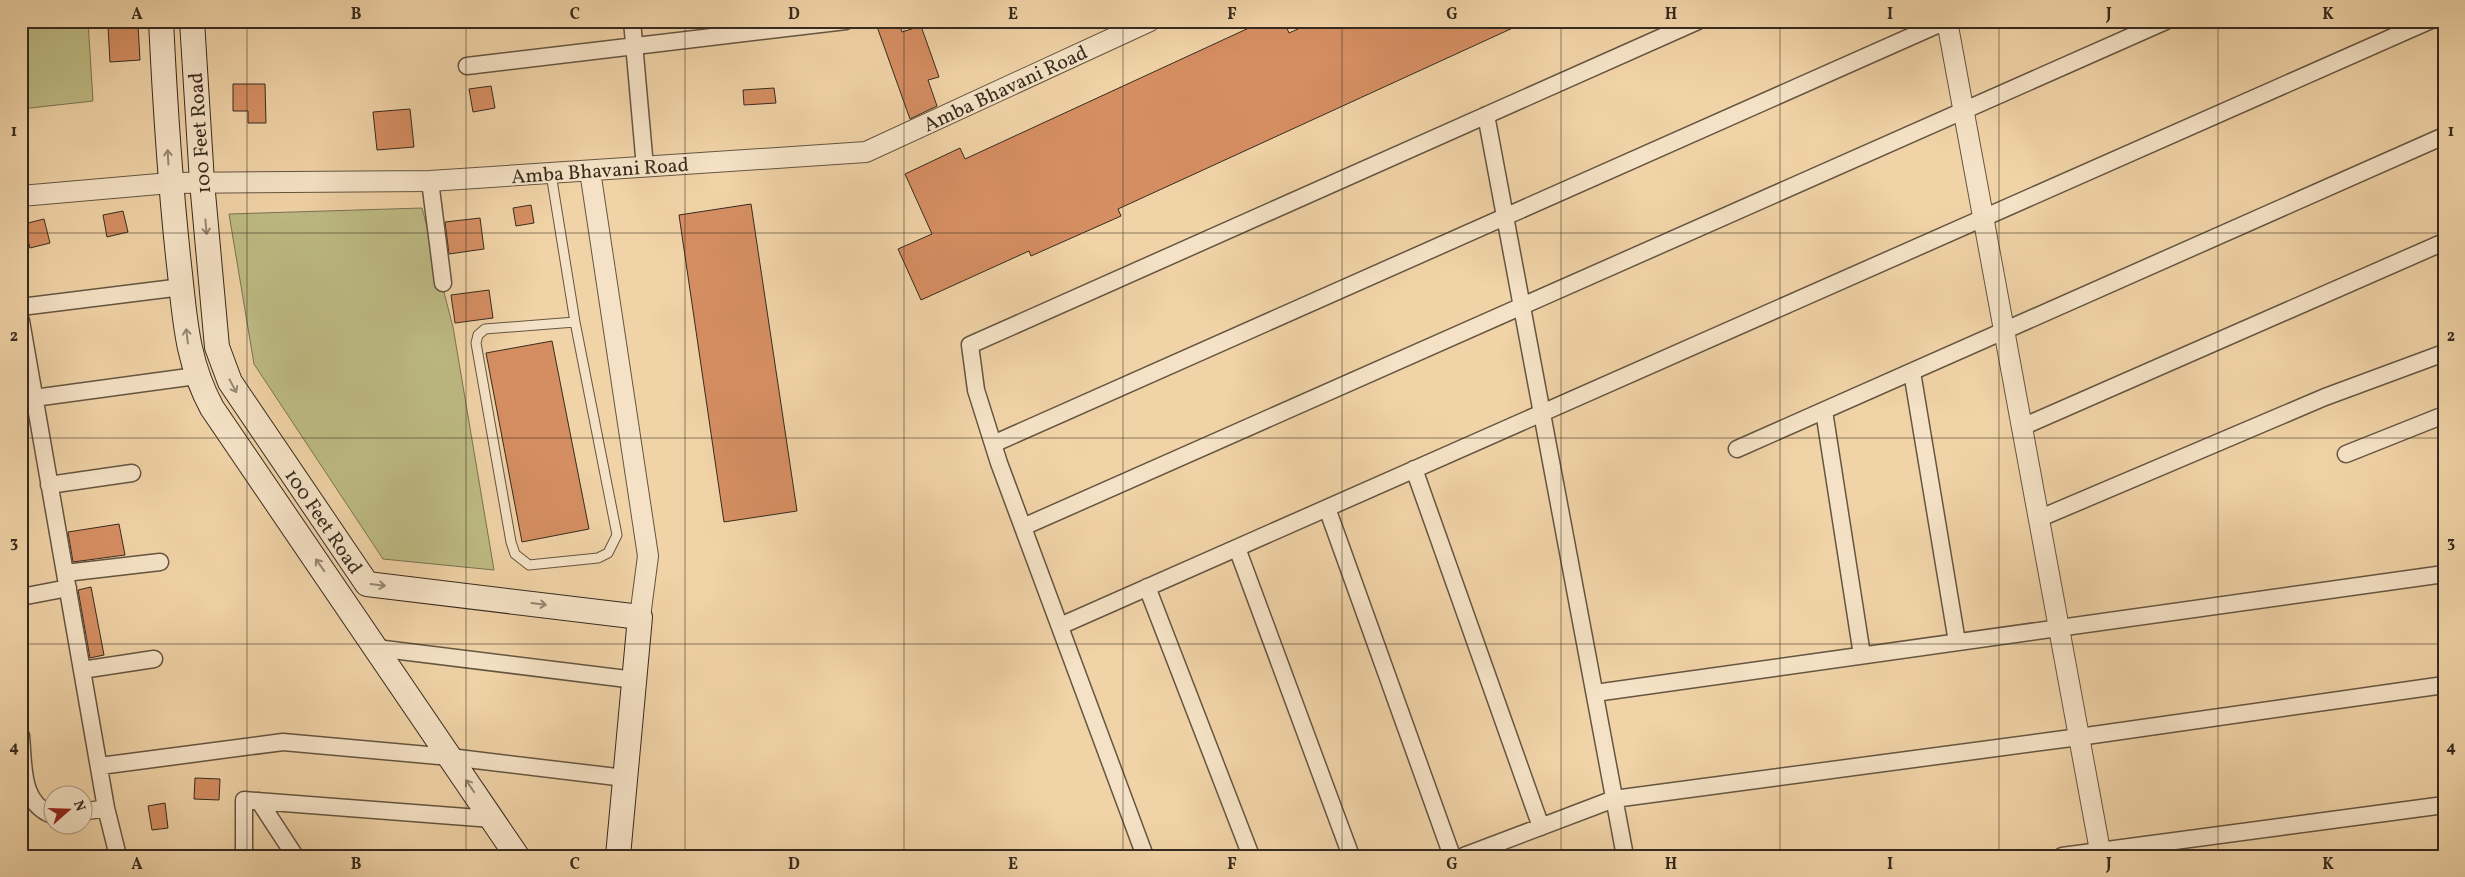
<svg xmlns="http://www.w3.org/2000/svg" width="2465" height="877" viewBox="0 0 2465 877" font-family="Vollkorn,serif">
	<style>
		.green { fill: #bebb84; stroke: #7a7352 }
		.building { fill: #d58e62; stroke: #372b1f }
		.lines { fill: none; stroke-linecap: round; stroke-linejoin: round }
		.service-casing { stroke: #655541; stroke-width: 11 }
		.minor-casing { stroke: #655541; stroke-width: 19 }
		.tertiary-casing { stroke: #655541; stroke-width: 22 }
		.secondary-casing { stroke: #372b1f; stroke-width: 26 }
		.service { stroke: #f5e2c6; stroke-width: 9 }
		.minor { stroke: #f5e2c6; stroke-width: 16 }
		.tertiary { stroke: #f5e2c6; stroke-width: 20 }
		.secondary { stroke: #f5e2c6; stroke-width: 24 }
		.oneway { stroke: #968672 }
		.grid { fill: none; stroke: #372b1f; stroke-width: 1; stroke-opacity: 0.55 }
		.labels { text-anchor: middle; stroke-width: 4; stroke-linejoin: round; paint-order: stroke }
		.street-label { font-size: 20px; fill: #372b1f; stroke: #f5e2c6 }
		.neatline { fill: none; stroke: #372b1f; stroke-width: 2 }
		.grid-label { font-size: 16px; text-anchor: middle; font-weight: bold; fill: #372b1f }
	</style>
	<rect width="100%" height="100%" fill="#f0d3a7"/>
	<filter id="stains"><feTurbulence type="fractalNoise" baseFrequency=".004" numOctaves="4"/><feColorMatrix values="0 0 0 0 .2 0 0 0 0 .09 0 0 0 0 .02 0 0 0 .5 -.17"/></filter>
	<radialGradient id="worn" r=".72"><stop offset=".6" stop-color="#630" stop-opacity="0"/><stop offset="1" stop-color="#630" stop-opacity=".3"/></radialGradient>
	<path class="green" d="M21 21H88L93 101 21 109Z
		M422 208 453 327 494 570 383 559 254 364 229 214Z"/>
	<path class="building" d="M875 21H898L902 32 921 26 939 77 928 80 937 106 910 119Z
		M1264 21H1284L1289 33 1316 21H1528L1118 209 1121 216 1031 256 1029 251 921 300 898 249 932 234 905 174 960 148 965 159Z
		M138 25 140 60 110 62 108 27Z
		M233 84H265L266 123H248V111H233Z
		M491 86 495 108 473 112 469 89Z
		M774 88 776 103 744 105 743 90Z
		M410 109 414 147 377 150 373 112Z
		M751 204 797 511 724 522 679 215Z
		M531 205 534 223 516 226 513 208Z
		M123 211 128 232 107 237 103 215Z
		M480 218 484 249 449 254 445 222Z
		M44 219 50 243 30 248 24 224Z
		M489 290 493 318 455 323 451 295Z
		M552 341 589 529 522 542 486 353Z
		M119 524 125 555 73 562 68 532Z
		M91 587 104 655 90 658 78 590Z
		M195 778 220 779 219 800 194 799Z
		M165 803 168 828 152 830 148 806Z"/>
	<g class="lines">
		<defs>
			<path id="service" d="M551 174 575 322 617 535 608 553 598 558 529 565 515 554 511 542 476 343 478 335 485 329 575 322"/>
			<path id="minor" d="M632 21 645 167
				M467 66 846 21
				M1486 115 1625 856
				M430 181 443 283
				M21 307 182 287
				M21 321 106 808 118 856
				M1912 372 1957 642
				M34 398 196 376
				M1824 411 1862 655
				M2022 427 2444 242
				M993 444 1946 21
				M1737 449 2444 136
				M2346 454 2444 415
				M1414 469 1541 827
				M49 485 132 473
				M1327 508 1452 856
				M2038 519 2325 397 2444 353
				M1023 527 2166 21
				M1237 548 1351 856
				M65 573 160 562
				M1147 587 1251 856
				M21 597 68 588
				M1060 626 2429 21
				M376 648 635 680
				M82 670 154 659
				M1595 693 2444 574
				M21 736C24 766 20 802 52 815
				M100 766 283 742 450 757 625 778
				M259 801 295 856
				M82 812 106 808
				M244 856V800L492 819
				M1145 856 999 463 976 390 970 345 1698 21
				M1464 856 1614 799 2079 737 2444 685
				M2062 856 2444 805"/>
			<path id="tertiary" d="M1947 21 2101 856
				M590 171 648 556 640 617
				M21 196 170 183 430 181 866 152 1150 21"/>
			<path id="secondary" d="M161 21C165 103 170 184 179 265 185 317 186 360 212 408L517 856
				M192 21 202 182 217 347 230 382 367 584 640 617 618 856"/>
		</defs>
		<use href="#service" class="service-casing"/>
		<use href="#minor" class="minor-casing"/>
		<use href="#tertiary" class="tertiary-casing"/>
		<use href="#secondary" class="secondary-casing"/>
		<use href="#service" class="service"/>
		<use href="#minor" class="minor"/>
		<use href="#tertiary" class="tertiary"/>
		<use href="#secondary" class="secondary"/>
	</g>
	<defs><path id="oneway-shaft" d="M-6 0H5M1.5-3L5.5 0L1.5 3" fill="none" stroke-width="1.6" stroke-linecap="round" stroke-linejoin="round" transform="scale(1.25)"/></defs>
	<g class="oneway">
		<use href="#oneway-shaft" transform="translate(168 157) rotate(-93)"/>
		<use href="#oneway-shaft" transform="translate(206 227) rotate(85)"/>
		<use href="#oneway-shaft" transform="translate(187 336) rotate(-97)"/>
		<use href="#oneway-shaft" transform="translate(233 386) rotate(62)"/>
		<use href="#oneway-shaft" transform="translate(320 565) rotate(-125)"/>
		<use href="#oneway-shaft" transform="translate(378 585) rotate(7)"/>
		<use href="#oneway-shaft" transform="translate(539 604) rotate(7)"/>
		<use href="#oneway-shaft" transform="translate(470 786) rotate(-124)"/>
	</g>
	<path class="grid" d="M247 21V856M466 21V856M685 21V856M904 21V856M1123 21V856M1342 21V856M1561 21V856M1780 21V856M1999 21V856M2218 21V856M21 233H2444M21 438H2444M21 644H2444"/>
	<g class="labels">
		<g class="street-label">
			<text transform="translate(1005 88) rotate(-25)" y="7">Amba Bhavani Road</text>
			<text transform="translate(199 133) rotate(-94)" y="7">100 Feet Road</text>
			<text transform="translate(600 170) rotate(-4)" y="7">Amba Bhavani Road</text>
			<text transform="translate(324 521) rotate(56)" y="7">100 Feet Road</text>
		</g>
	</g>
	<rect width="2465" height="877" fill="none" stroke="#f0d3a7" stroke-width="55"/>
	<g transform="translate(68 810) rotate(70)"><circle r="24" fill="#f5e2c6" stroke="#a99983"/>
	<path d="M0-4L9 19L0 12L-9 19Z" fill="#8f2418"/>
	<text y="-8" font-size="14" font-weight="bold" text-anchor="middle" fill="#372b1f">N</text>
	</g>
	<rect x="28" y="28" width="2410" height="822" class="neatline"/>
	<g class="grid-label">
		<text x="137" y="19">A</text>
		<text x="356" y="19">B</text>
		<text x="575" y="19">C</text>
		<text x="794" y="19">D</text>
		<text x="1013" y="19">E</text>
		<text x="1232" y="19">F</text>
		<text x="1452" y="19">G</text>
		<text x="1671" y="19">H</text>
		<text x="1890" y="19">I</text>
		<text x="2109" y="19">J</text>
		<text x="2328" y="19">K</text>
		<text x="14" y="136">1</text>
		<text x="2451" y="136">1</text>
		<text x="14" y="341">2</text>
		<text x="2451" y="341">2</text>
		<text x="14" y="547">3</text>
		<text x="2451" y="547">3</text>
		<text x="14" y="752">4</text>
		<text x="2451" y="752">4</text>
		<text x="137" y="869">A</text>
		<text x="356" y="869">B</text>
		<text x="575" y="869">C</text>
		<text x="794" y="869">D</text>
		<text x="1013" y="869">E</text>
		<text x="1232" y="869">F</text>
		<text x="1452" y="869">G</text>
		<text x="1671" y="869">H</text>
		<text x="1890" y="869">I</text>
		<text x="2109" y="869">J</text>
		<text x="2328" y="869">K</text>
	</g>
	<rect width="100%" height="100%" filter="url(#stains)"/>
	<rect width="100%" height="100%" fill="url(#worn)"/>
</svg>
